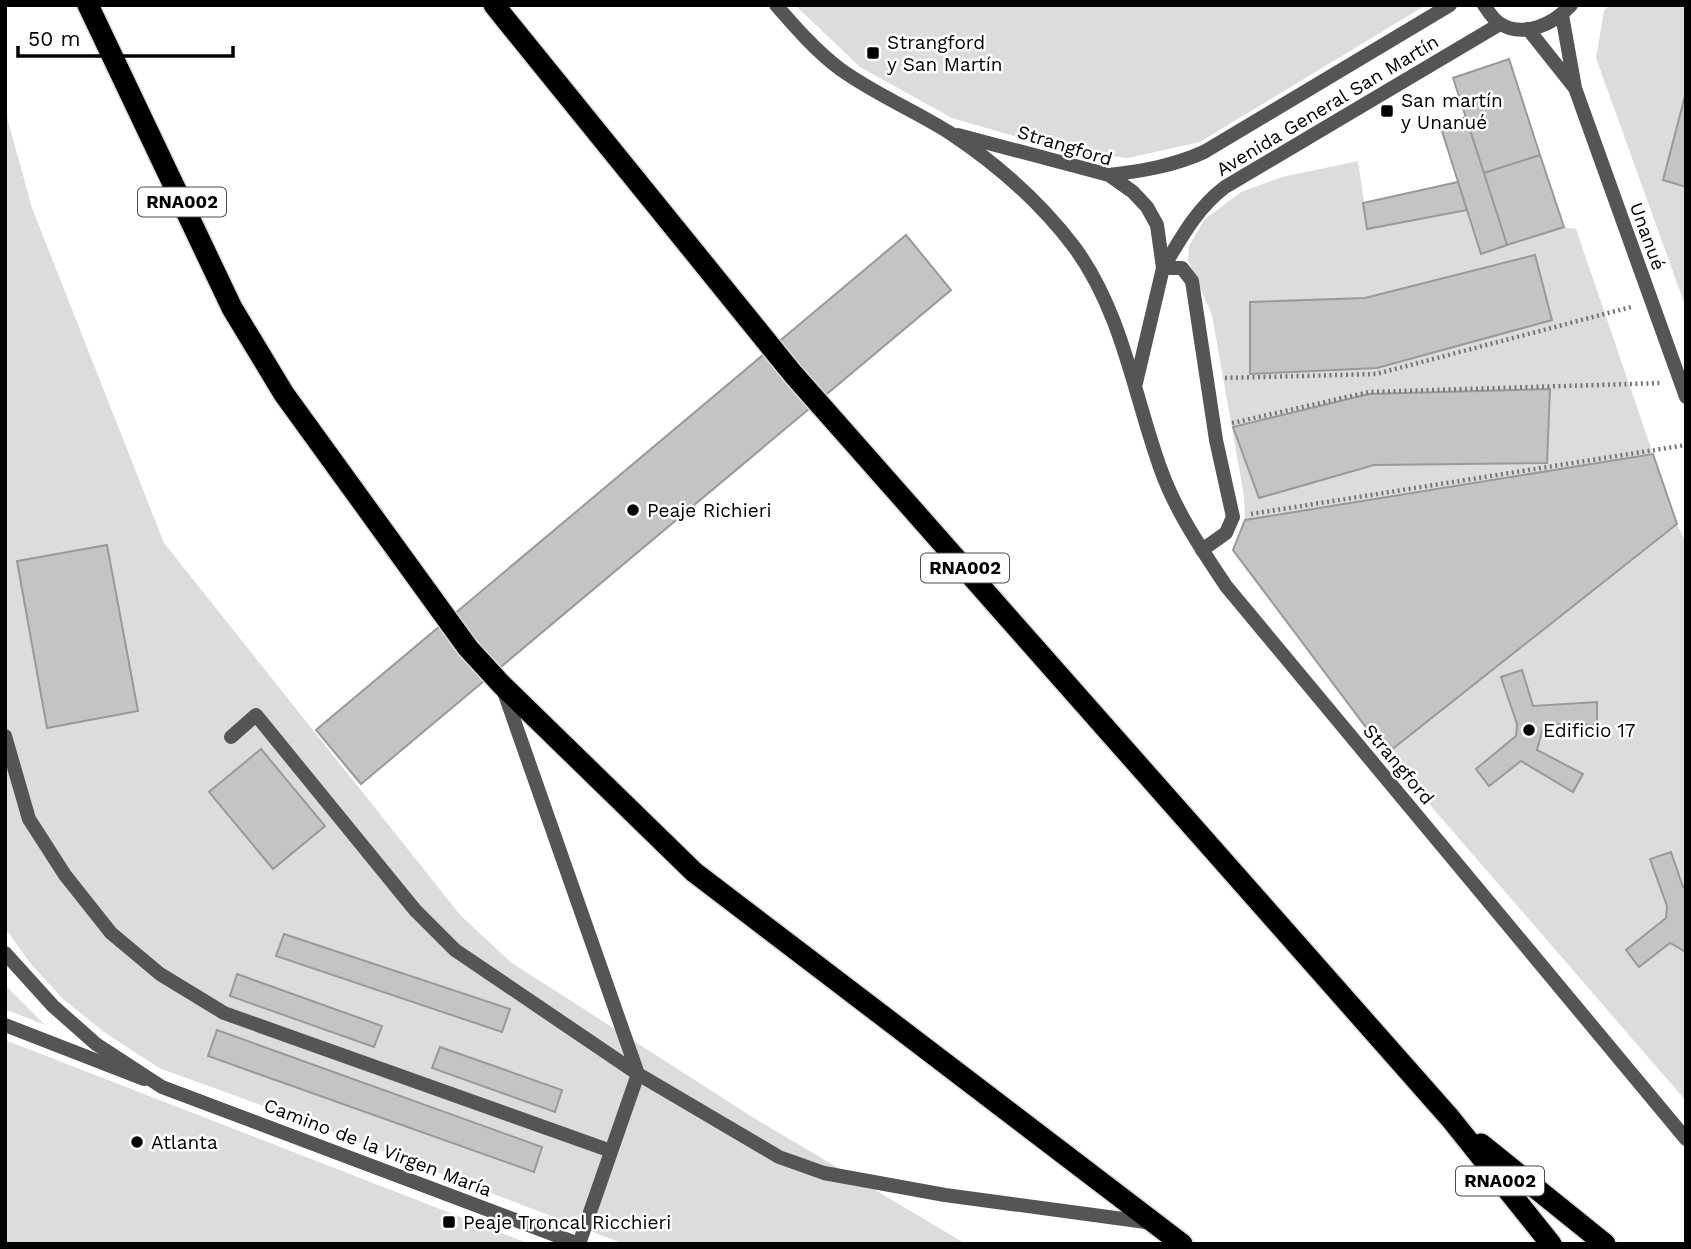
<svg xmlns="http://www.w3.org/2000/svg" width="1691" height="1249" viewBox="0 0 1691 1249" font-family="'Work Sans',sans-serif">
	<style>
		.green { fill: #dcdcdc; fill-rule: evenodd }
		.building { fill: #c4c4c4; stroke: #999; stroke-width: 2 }
		.lines { fill: none; stroke-linecap: round; stroke-linejoin: round }
		.motorway-casing { stroke: #dbdbdb; stroke-width: 24 }
		.path { stroke: #777; stroke-width: 4.5; stroke-dasharray: 2 3.5; stroke-linecap: butt }
		.service { stroke: #555; stroke-width: 14 }
		.minor { stroke: #555; stroke-width: 14 }
		.tertiary { stroke: #555; stroke-width: 14 }
		.motorway { stroke: #000; stroke-width: 21 }
		.poi-dot { fill: #000; stroke: #fff; stroke-width: 2.5 }
		.labels { text-anchor: middle; stroke-width: 5; stroke-linejoin: round; paint-order: stroke }
		.shield { fill: #fff; stroke: #4c4c4c; stroke-width: 2 }
		.shield-label { font-size: 18px; font-weight: bold; fill: #000 }
		.poi-label { font-size: 19px; fill: #000; stroke: #fff; text-anchor: start }
		.street-label { font-size: 19px; fill: #000; stroke: #fff }
	</style>
	<rect width="100%" height="100%" fill="#fff"/>
	<path class="green" d="M795 5H1426L1200 142 1128 158 1068 152 952 118 860 67Z
		M1609 5H1686V92L1663 180 1686 187V308L1596 58 1604 11Z
		M5 110 32 208 164 543 461 916 512 963 754 1118 966 1244H624L291 1116 159 1068 104 1032 63 999 30 963 5 928Z
		M1358 161 1368 229 1467 210 1481 254 1564 227 1576 229 1653 454 1245 520 1244 496 1212 315 1188 260 1189 246 1204 220 1241 192 1282 177Z
		M1677 524 1686 543V887H1683L1671 852 1651 858 1667 906 1666 918 1626 950 1639 967 1670 943 1686 952V1101L1386 754ZM1522 670 1533 706 1597 702 1596 724H1544L1537 750 1583 774 1573 792 1521 761 1489 785 1476 769 1516 736 1517 724 1502 677Z
		M5 985 45 1025 5 1009Z
		M5 1040 530 1244H5Z"/>
	<path class="building" d="M1509 59 1540 155 1484 173 1453 78Z
		M1686 92V187L1663 180Z
		M1466 117 1507 245 1481 254 1440 125Z
		M1540 155 1564 227 1507 245 1484 173Z
		M1458 182 1467 210 1367 229 1363 203Z
		M906 235 951 290 361 784 316 730Z
		M1535 255 1552 320 1377 368 1250 374V302L1365 298Z
		M1550 389 1547 463 1374 465 1259 498 1233 427 1369 394Z
		M1653 454 1677 524 1386 754 1233 550 1245 520Z
		M107 545 138 711 47 728 17 561Z
		M1522 670 1533 706 1597 702V725L1544 724 1537 750 1583 774 1573 792 1521 761 1489 786 1476 769 1516 736 1517 724 1501 677Z
		M261 749 325 826 273 869 209 792Z
		M1671 852 1683 887H1686V952L1670 943 1639 967 1626 950 1666 918 1667 906 1650 859Z
		M284 934 510 1009 502 1032 276 956Z
		M237 974 382 1026 374 1047 230 996Z
		M217 1030 542 1147 534 1172 208 1056Z
		M440 1047 562 1090 555 1112 432 1068Z"/>
	<g class="lines">
		<defs>
			<path id="motorway" d="M88 5 232 308 284 394 468 648 501 684 694 872 1182 1244
				M494 5 793 374 1450 1118 1551 1244
				M1481 1144 1605 1244"/>
		</defs>
		<use href="#motorway" class="motorway-casing"/>
		<path class="path" d="M1225 378 1376 374 1631 307
			M1232 423 1369 392 1661 383
			M1251 514 1686 445"/>
		<path class="service" d="M1163 268H1182L1192 281 1216 440 1233 517 1226 533 1202 550
			M503 689 638 1074 779 1157 824 1173 945 1195 1153 1223
			M5 736 29 819 65 875 111 933 160 974 224 1013 611 1151
			M231 737 256 715 415 910 455 950 638 1074 579 1244"/>
		<path class="minor" d="M1562 15 1575 88 1686 397
			M1528 29 1574 87
			M5 1025 144 1079"/>
		<path class="tertiary" d="M776 5C796 28 816 51 840 69 876 95 914 110 950 133 997 164 1041 203 1075 248 1123 314 1134 396 1161 470 1176 512 1202 550 1226 586L1686 1139
			M1484 5C1488 11 1493 19 1499 23 1523 39 1554 24 1571 5
			M958 135 1109 175 1133 192 1147 207 1157 225 1163 268 1136 383
			M1109 175C1142 171 1173 166 1204 152L1450 5
			M1163 268C1181 238 1197 208 1225 187L1500 24
			M5 953 53 1006 96 1044 162 1087 579 1244"/>
		<use href="#motorway" class="motorway"/>
	</g>
	<g class="poi-dot">
		<rect x="866" y="46" width="14" height="14" rx="3.5"/>
		<rect x="1380" y="104" width="14" height="14" rx="3.5"/>
		<circle cx="633" cy="510" r="7"/>
		<circle cx="1529" cy="730" r="7"/>
		<circle cx="137" cy="1142" r="7"/>
		<rect x="442" y="1215" width="14" height="14" rx="3.5"/>
	</g>
	<g class="labels">
		<g class="shield">
			<rect x="138" y="187.5" width="88" height="29" rx="5"/>
			<rect x="921" y="553.5" width="88" height="29" rx="5"/>
			<rect x="1456" y="1166.5" width="88" height="29" rx="5"/>
		</g>
		<g class="shield-label">
			<text x="182" y="208">RNA002</text>
			<text x="965" y="574">RNA002</text>
			<text x="1500" y="1187">RNA002</text>
		</g>
		<g class="poi-label">
			<text x="887" y="49">Strangford<tspan x="887" dy="22">y San Martín</tspan></text>
			<text x="1401" y="107">San martín<tspan x="1401" dy="22">y Unanué</tspan></text>
			<text x="647" y="517">Peaje Richieri</text>
			<text x="1543" y="737">Edificio 17</text>
			<text x="151" y="1149">Atlanta</text>
			<text x="463" y="1229">Peaje Troncal Ricchieri</text>
		</g>
		<g class="street-label">
			<text transform="translate(1327 105) rotate(-31)" y="7">Avenida General San Martín</text>
			<text transform="translate(1065 145) rotate(17)" y="7">Strangford</text>
			<text transform="translate(1648 236) rotate(70)" y="7">Unanué</text>
			<text transform="translate(1399 764) rotate(50)" y="7">Strangford</text>
			<text transform="translate(378 1147) rotate(21)" y="7">Camino de la Virgen María</text>
		</g>
	</g>
	<rect width="1691" height="1249" fill="none" stroke="#000000" stroke-width="14"/>
	<path d="M18 46v10h215v-10" fill="none" stroke="#000000" stroke-width="3.5"/>
	<text x="28" y="46" font-size="21" fill="#000000" stroke="#ffffff" stroke-width="5" paint-order="stroke">50 m</text>
</svg>
